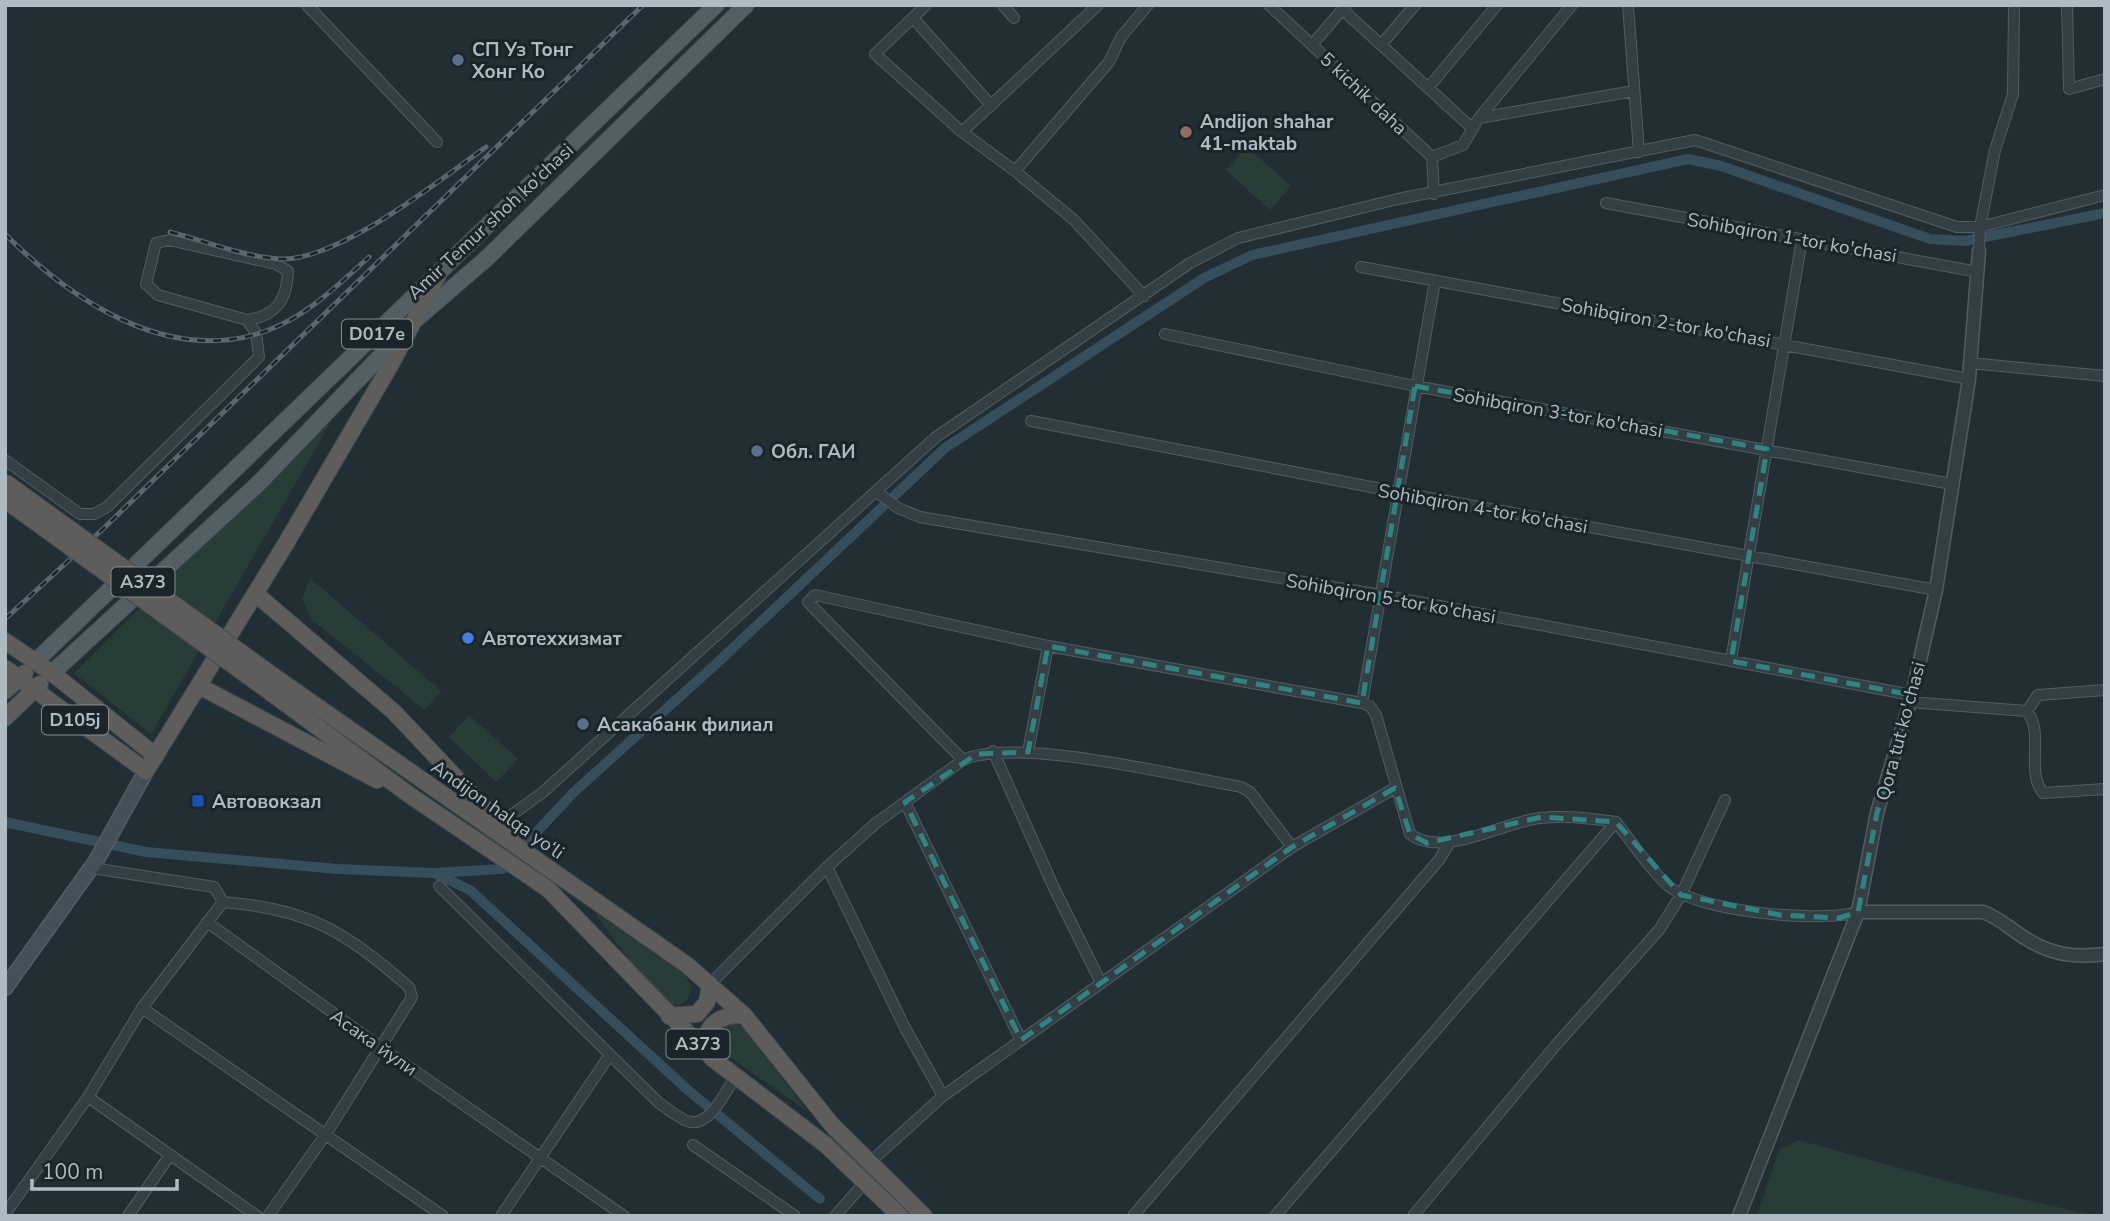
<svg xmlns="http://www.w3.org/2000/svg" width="2110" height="1221" viewBox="0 0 2110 1221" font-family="'Nunito Sans',sans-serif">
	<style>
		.green { fill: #293d38 }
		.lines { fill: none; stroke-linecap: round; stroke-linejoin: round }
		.canal { stroke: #364e5b; stroke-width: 10 }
		.minor-casing { stroke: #525d63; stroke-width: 12 }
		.tertiary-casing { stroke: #525d63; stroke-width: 15 }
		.secondary-casing { stroke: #525d63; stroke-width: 17 }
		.primary-casing { stroke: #3e484f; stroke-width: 18 }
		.trunk-casing { stroke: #3f4a50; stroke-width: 18 }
		.minor { stroke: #343f45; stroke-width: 10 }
		.tertiary { stroke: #343f45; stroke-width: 12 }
		.secondary { stroke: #435058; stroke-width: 14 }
		.primary { stroke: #525f65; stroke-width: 16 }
		.trunk { stroke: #5e5d5c; stroke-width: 16 }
		.rail-casing { stroke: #59666e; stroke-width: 5 }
		.rail { stroke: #1a242a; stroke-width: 2.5; stroke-dasharray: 8; stroke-linecap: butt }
		.trunk-bridge-casing { stroke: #3f4a50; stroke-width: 18; stroke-linecap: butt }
		.trunk-bridge { stroke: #5e5d5c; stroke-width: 16 }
		.marked { fill: none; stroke: #2f847f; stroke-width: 5; stroke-dasharray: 14 9; stroke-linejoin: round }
		.service-dot { fill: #5c6f8a; stroke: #1a242a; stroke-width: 2.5 }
		.education-dot { fill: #8d6e63; stroke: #1a242a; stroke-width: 2.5 }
		.shop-dot { fill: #3f7fe0; stroke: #1a242a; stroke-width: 2.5 }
		.transit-dot { fill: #1a4fb4; stroke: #1a242a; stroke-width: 2.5 }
		.labels { text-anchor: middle; stroke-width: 6; stroke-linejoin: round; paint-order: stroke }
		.shield { fill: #1a242a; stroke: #828e94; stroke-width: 2 }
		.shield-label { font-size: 18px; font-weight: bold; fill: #afbbc2 }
		.poi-label { font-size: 19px; font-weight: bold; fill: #afbbc2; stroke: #1a242a; text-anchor: start }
		.street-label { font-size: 19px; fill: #afbbc2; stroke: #1a242a }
	</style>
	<rect width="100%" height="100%" fill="#212e34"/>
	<path class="green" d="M1247 147 1291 186 1270 210 1226 170Z
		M335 415 151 734 74 673Z
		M310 578 441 691 425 710 312 620 302 599Z
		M469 715 518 759 496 782 449 737Z
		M594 912 686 976 692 989 687 1001C682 1004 677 1007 671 1005 655 999 607 929 594 912Z
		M735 1022 743 1027 808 1112 717 1048 713 1039 718 1026Z
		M1798 1140 1961 1185 2097 1216H1757L1779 1150Z"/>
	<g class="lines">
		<path class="canal" d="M5 822 146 852 338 869 434 873 502 869 574 792 716 664 945 448 1204 278 1252 255 1688 159 1721 166 1930 239 1965 241 2105 213
			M436 874 470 890 689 1091 820 1199"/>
		<defs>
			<path id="minor" d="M307 5 437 142
				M926 5 875 54 962 132 1015 171 1109 62 1121 37 1148 5
				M1003 5 1014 18
				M1269 5 1432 157 1434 194
				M1628 5 1639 152
				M2067 5 2069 89 2105 79
				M1343 10 1473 129
				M913 18 991 105 962 132
				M1312 45 1346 5
				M1381 45 1415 5
				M1428 88 1497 5
				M991 105 1098 5
				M1479 118 1572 5
				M1432 157 1463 145 1479 118 1634 91
				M1015 171 1074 220 1144 296
				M1606 203 1978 272
				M1979 251 1980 227 1995 150 2013 94 2014 5
				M1361 267 1969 379
				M1165 334 1415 386 1952 484
				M1970 363 2105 376
				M1031 421 1397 492 1936 590
				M5 460 80 514H94L107 507 259 357 256 333 247 320 158 295 146 284 156 243 169 240 276 264 288 271C287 300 276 316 247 320
				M876 491 898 508 920 517 1381 595 1912 695
				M1731 661 1802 239
				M1909 702 2027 711 2038 695 2105 690
				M1362 703 1435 281
				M2027 711C2045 735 2025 770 2043 793L2105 789
				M993 751 1054 888 1101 983
				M1028 752 1048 646
				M963 760 808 602 815 595 1048 646 1362 703 1370 706 1376 715 1410 834C1442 859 1503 822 1540 818 1565 815 1591 818 1616 822 1632 842 1647 866 1666 884 1695 912 1820 923 1858 912
				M905 802 1021 1040
				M499 824 542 793 936 437 1190 263 1238 238 1398 199 1695 140 1957 227H1980L2105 195
				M827 867 905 1028 943 1096
				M92 868 214 887 223 902 142 1008 443 1216
				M439 886 659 1103C668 1109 677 1117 687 1121 709 1130 726 1090 736 1076
				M223 902C310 909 344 931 409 987L412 997 326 1134 268 1216
				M207 922 379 1046 624 1216
				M710 984 827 867 876 823 963 760C1015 736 1178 776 1241 787L1250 792 1292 847
				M88 1097 257 1216
				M693 1145 795 1216
				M869 1163 943 1096 1292 847 1395 788
				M5 1214 88 1097 142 1008
				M128 1216 170 1155
				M501 1216 609 1056
				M835 1216 865 1182
				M1133 1216 1439 860 1450 842
				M1275 1216 1616 822
				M1413 1216 1556 1045 1659 930 1681 895 1725 800"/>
			<path id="tertiary" d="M1858 912H1983C2000 918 2010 929 2025 938 2051 955 2075 958 2105 954
				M1739 1216 1858 912 1877 813 1912 695 1936 590 1969 379 1979 251"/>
			<path id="secondary" d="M5 988 96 861 146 771"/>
			<path id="primary" d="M36 661 716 5
				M52 673 259 483 414 321 486 259 746 5"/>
			<path id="trunk" d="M256 594 394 712 511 836
				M5 641 52 673 156 756
				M5 668 146 771 285 545 390 366 438 275
				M282 682 687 965 744 1015 832 1125 924 1216
				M199 686 377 780
				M5 691 25 673
				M270 692 411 796 548 889 713 1059 826 1145 900 1216
				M5 718 40 684
				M669 1016 697 1014 707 1002 710 984
				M705 1051C704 1025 719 1014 744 1015"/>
		</defs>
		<use href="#minor" class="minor-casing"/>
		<use href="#tertiary" class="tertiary-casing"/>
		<use href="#secondary" class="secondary-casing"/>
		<use href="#primary" class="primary-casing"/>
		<use href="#trunk" class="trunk-casing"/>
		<use href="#minor" class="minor"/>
		<use href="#tertiary" class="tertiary"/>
		<use href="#secondary" class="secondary"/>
		<use href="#primary" class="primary"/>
		<use href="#trunk" class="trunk"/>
		<defs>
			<path id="rail" d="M170 232C205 241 244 257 280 259 339 261 438 181 486 147
				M5 234C71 300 168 366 266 331 306 317 338 285 369 257
				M5 619 104 528 643 5"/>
		</defs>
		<use href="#rail" class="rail-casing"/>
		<use href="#rail" class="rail"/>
		<defs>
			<path id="trunk-bridge" d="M5 482 282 682
				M5 500 270 692"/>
		</defs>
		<use href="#trunk-bridge" class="trunk-bridge-casing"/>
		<use href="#trunk-bridge" class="trunk-bridge"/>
	</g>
	<path class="marked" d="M1415 386 1767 449 1731 661 1912 695 1877 813 1858 912 1839 918 1780 915 1681 895 1616 822 1542 817 1427 843 1410 834 1395 788 1292 847 1021 1040 905 802 977 754 1028 752 1048 646 1362 703Z"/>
	<g class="service-dot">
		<circle cx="458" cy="60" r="7"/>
		<circle cx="757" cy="451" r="7"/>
		<circle cx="583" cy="724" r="7"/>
	</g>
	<circle class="education-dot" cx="1186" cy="132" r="7"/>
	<circle class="shop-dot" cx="468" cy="638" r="7"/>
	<rect class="transit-dot" x="191" y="794" width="14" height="14" rx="3.5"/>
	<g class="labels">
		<g class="shield">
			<rect x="342" y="319.5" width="70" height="29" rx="5"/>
			<rect x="111.5" y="567.5" width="63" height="29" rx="5"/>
			<rect x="42" y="705.5" width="66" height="29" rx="5"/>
			<rect x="666.5" y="1029.5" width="63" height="29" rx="5"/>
		</g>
		<g class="shield-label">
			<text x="377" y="340">D017e</text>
			<text x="143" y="588">A373</text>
			<text x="75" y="726">D105j</text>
			<text x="698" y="1050">A373</text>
		</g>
		<g class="poi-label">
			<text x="472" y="56">СП Уз Тонг<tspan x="472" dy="22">Хонг Ко</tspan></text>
			<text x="1200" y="128">Andijon shahar<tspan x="1200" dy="22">41-maktab</tspan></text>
			<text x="771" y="458">Обл. ГАИ</text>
			<text x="482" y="645">Автотеххизмат</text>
			<text x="597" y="731">Асакабанк филиал</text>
			<text x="212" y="808">Автовокзал</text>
		</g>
		<g class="street-label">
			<text transform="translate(1364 93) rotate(43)" y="7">5 kichik daha</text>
			<text transform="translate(490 221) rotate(-43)" y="7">Amir Temur shoh ko'chasi</text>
			<text transform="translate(1792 237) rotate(10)" y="7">Sohibqiron 1-tor ko'chasi</text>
			<text transform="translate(1666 322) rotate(10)" y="7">Sohibqiron 2-tor ko'chasi</text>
			<text transform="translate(1558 412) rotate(10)" y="7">Sohibqiron 3-tor ko'chasi</text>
			<text transform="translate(1483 508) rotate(10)" y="7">Sohibqiron 4-tor ko'chasi</text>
			<text transform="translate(1391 598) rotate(10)" y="7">Sohibqiron 5-tor ko'chasi</text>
			<text transform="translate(1900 731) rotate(-75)" y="7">Qora tut ko'chasi</text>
			<text transform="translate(498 809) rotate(35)" y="7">Andijon halqa yo‘li</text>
			<text transform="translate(374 1042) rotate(35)" y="7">Асака йули</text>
		</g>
	</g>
	<rect width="2110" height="1221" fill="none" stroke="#afbbc2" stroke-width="14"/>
	<path d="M32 1179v10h145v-10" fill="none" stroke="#afbbc2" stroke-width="3.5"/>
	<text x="42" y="1179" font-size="21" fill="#afbbc2" stroke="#1a242a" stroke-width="5" paint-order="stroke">100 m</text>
</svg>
